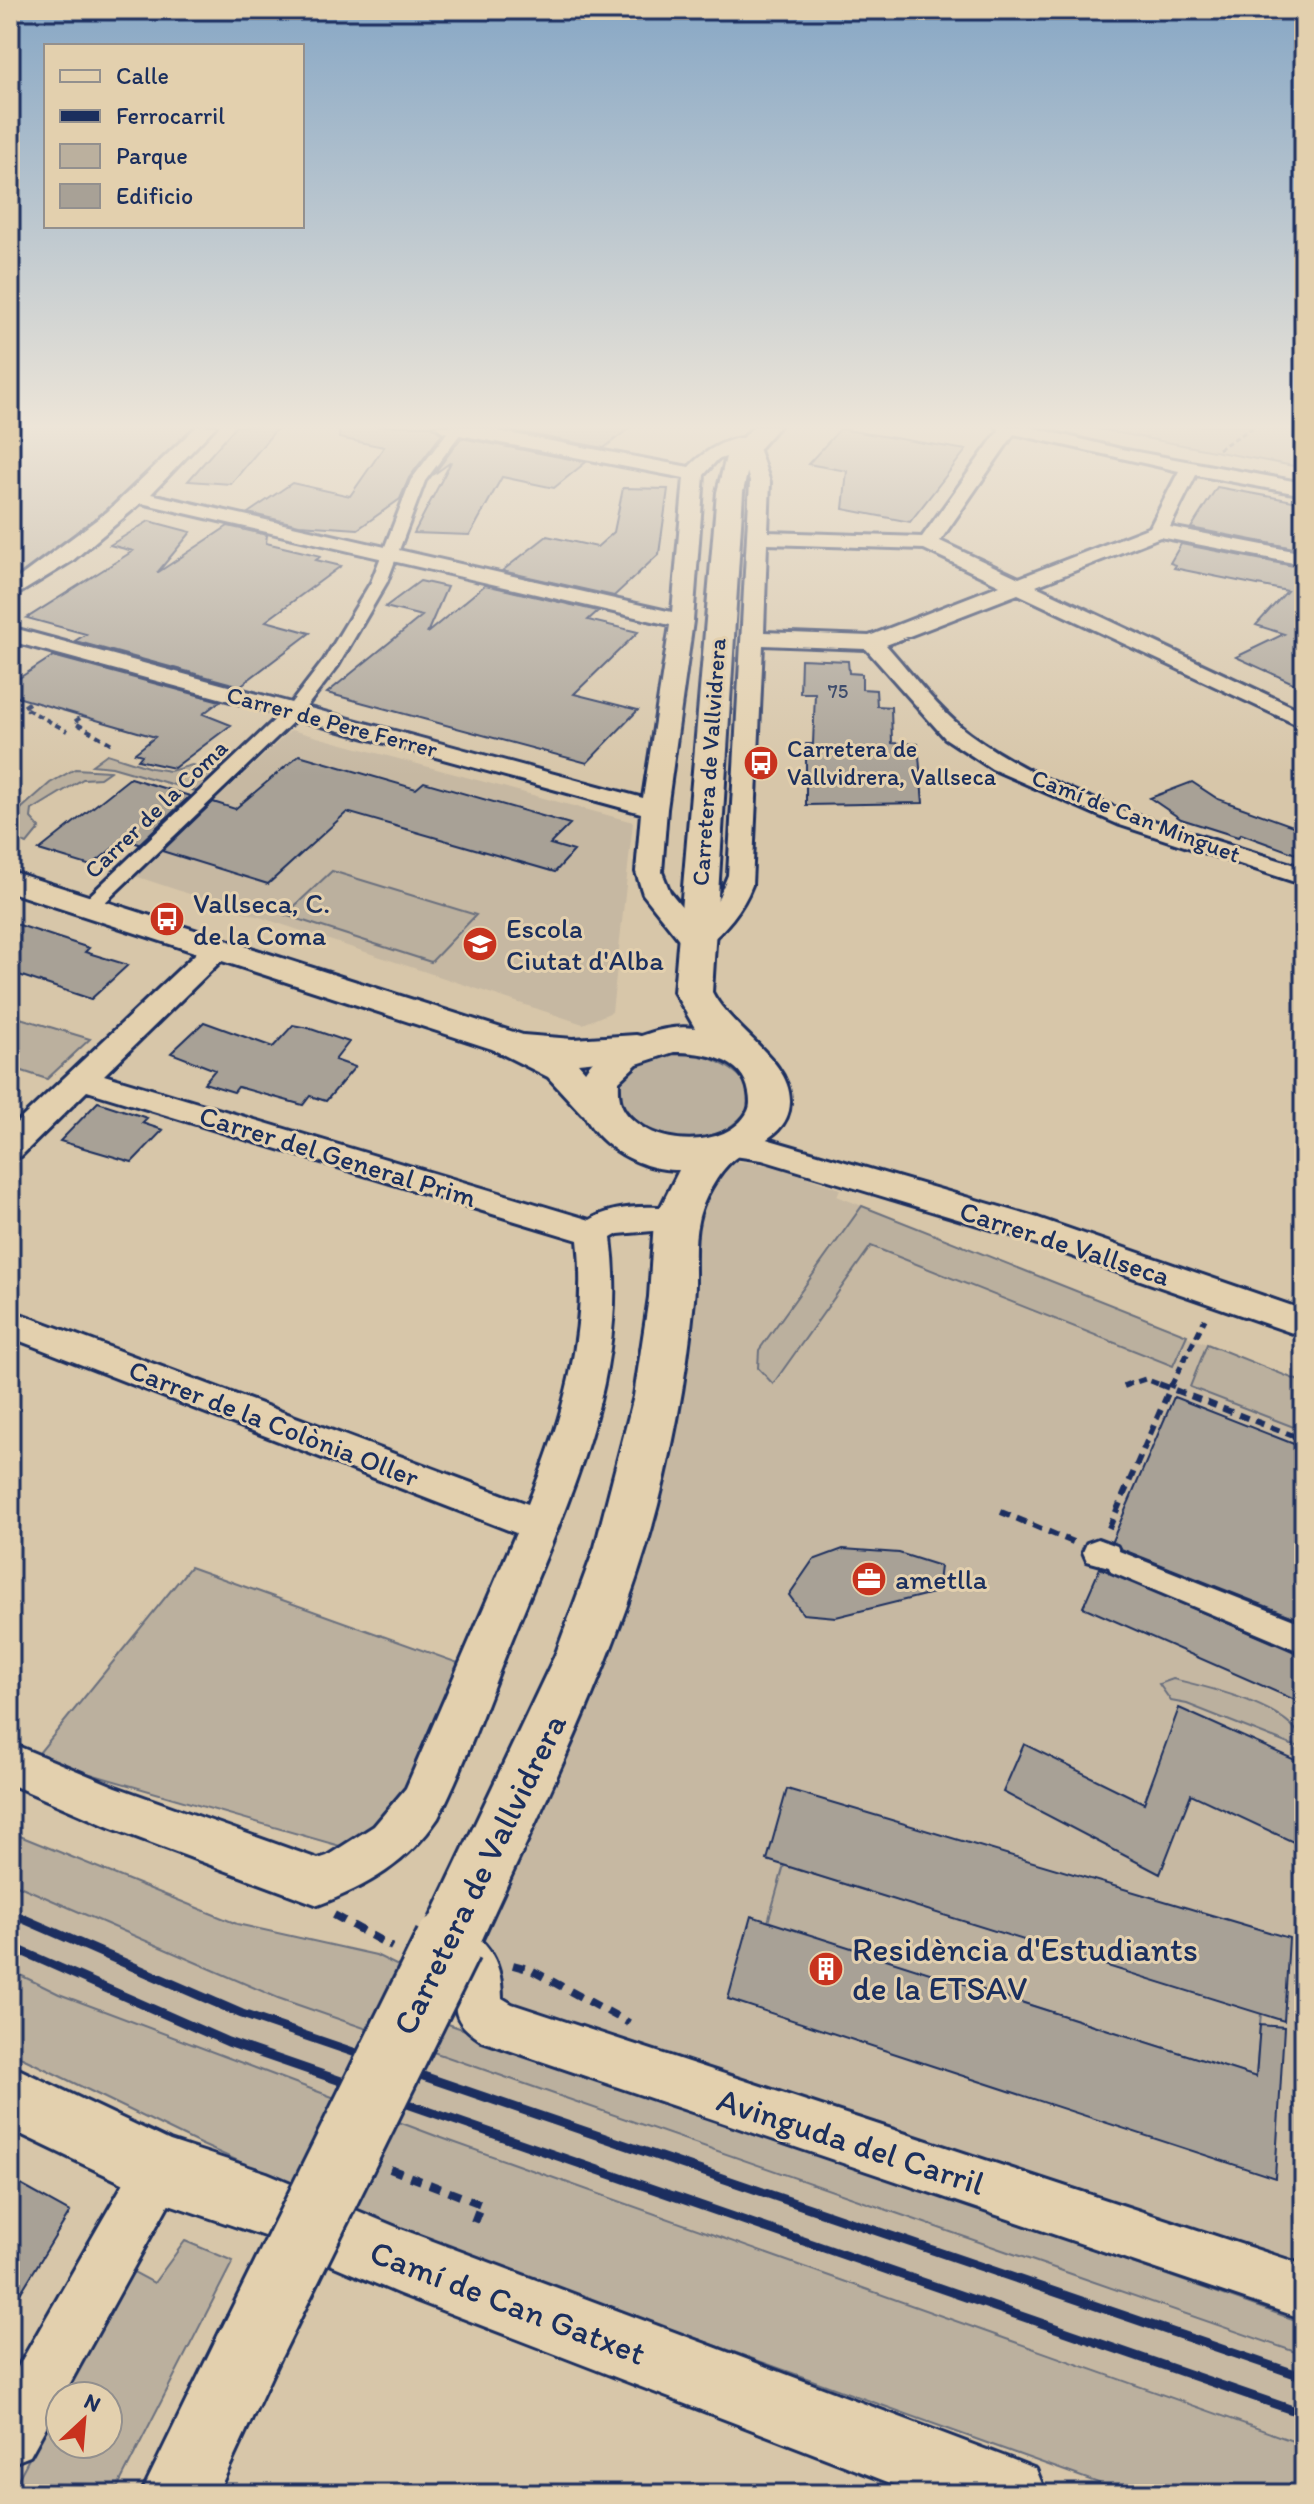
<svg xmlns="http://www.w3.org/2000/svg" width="1314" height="2504" viewBox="0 0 1314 2504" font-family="Itim,sans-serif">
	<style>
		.built { fill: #c6b8a2 }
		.green { fill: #bbb09e; stroke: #6b707e; stroke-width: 2 }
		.building { fill: #a8a196; stroke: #1b2f5e; stroke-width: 2 }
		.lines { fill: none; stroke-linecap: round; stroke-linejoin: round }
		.pedestrian-casing { stroke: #1b2f5e; stroke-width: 6 }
		.minor-casing { stroke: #1b2f5e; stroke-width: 6 }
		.tertiary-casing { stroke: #1b2f5e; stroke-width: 6 }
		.secondary-casing { stroke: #1b2f5e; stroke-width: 6 }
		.path-far4 { stroke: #1b2f5e; stroke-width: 3; stroke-dasharray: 5 4; stroke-linecap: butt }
		.path-far3 { stroke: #1b2f5e; stroke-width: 4; stroke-dasharray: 6 5; stroke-linecap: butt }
		.path-far2 { stroke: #1b2f5e; stroke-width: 5; stroke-dasharray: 8 6; stroke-linecap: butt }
		.path-far1 { stroke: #1b2f5e; stroke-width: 6; stroke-dasharray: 10 7; stroke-linecap: butt }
		.path { stroke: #1b2f5e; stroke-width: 8; stroke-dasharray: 12 9; stroke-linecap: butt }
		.pedestrian { fill: #e3d0ae; fill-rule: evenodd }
		.minor { fill: #e3d0ae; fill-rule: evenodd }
		.tertiary { fill: #e3d0ae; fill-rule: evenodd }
		.secondary { fill: #e3d0ae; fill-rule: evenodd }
		.rail { stroke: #1b2f5e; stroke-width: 9 }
		.secondary-bridge-casing { stroke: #1b2f5e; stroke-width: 72; stroke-linecap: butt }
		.secondary-bridge { stroke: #e3d0ae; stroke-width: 66 }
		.labels { text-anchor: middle; stroke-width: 6; stroke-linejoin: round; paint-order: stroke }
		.far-number-label { font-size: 20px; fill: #3e4c6c }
		.far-street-label { font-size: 24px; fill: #1b2f5e; stroke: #e3d0ae }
		.far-poi-label { font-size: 24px; fill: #1b2f5e; stroke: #e3d0ae; text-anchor: start }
		.poi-label { font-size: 28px; fill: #1b2f5e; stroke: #e3d0ae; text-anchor: start }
		.street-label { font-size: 28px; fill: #1b2f5e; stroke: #e3d0ae }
		.near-street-label { font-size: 34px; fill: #1b2f5e; stroke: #e3d0ae }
		.near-poi-label { font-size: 34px; fill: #1b2f5e; stroke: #e3d0ae; text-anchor: start }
	</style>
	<rect width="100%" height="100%" fill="#d7c6a9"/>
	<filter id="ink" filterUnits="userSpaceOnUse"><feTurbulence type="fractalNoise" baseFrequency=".0125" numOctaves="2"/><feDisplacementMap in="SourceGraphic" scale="16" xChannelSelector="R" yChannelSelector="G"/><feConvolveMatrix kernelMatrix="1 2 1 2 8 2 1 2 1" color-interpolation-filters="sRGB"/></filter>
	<g filter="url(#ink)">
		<path class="built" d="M291 730 633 822 612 1012 583 1024 135 876Z
			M737 1161 775 1166 840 1189 837 1196 1304 1383V2292L499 2024 470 1955 587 1712 622 1602 691 1206 721 1168Z
			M10 1883 278 1998 1304 2355V2445L436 2136 59 1994 10 1970Z"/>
		<path class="green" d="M17 426H196C147 492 77 538 10 583V430Z
			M1082 426H1304V468Z
			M107 754 151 768 170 771 192 765 218 772 202 793 112 767 92 765Z
			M75 769 110 771 100 778 83 779 32 810 31 818 40 828 27 844 10 837 13 816 50 783Z
			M332 871 476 915 431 962 285 915Z
			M10 1015 90 1039 47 1079 10 1067Z
			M688 1052C726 1059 782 1092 728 1128 650 1182 547 1062 688 1052Z
			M862 1206 1187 1335 1173 1366 871 1246 773 1384 758 1368 759 1350Z
			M1207 1344 1304 1383V1431L1190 1387Z
			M190 1567 461 1664 391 1820 350 1849 35 1758Z
			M1173 1679C1206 1687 1299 1707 1304 1747L1291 1745 1187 1704 1171 1701 1159 1684Z
			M10 1832 237 1924 376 1955 451 1992 448 2024 1304 2323V2355L278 1998 10 1882Z
			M784 1865 1261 2013 1256 2077 768 1922Z
			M10 1970 59 1994 436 2136 1304 2445V2494H1129L389 2228 200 2144 10 2052Z
			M185 2241 233 2261 114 2494H10L60 2401V2444H108V2396H63L132 2271 154 2283Z"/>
		<path class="building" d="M236 426H279L231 484 188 481Z
			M340 426H432L442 434 409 478 400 499 358 529 299 525 248 513 292 483 350 496 384 447 339 438Z
			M486 426H632L604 448Z
			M840 429 966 450 910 522 843 509 847 471 808 464Z
			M461 438 586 462 554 488 502 477 470 535 414 533 451 462 433 475Z
			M1217 487 1304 503V550L1191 528Z
			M623 488 668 489 659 554 614 596 502 571 547 536 597 547 614 532Z
			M149 521 191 532 157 573 228 526 267 535 266 543 321 556 316 560 341 566 266 621 310 633 240 686 75 641 86 634 27 618 133 551 110 545Z
			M1181 544 1304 568V688L1236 657 1284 634 1256 625 1287 591 1174 568 1176 565 1170 563Z
			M420 581 447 587 427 633 485 585 598 611 588 620 638 632 574 694 638 710 587 763 327 693 422 616 385 607Z
			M53 656 220 701 203 714 231 725 174 768 138 760 142 755 135 753 155 737 10 695V684Z
			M801 659 848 661 849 673 862 674V689L876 690 877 706 891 707 892 743 918 744 923 803 806 805V744H813L815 693H800Z
			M299 755 416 789 424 782 570 824 550 844 574 851 555 872 347 812 268 884 162 851 213 802 235 809Z
			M130 778 190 796 139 844 124 839 91 866 39 850Z
			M1192 782 1218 799 1304 830V857L1241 834 1238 837 1181 819 1150 798Z
			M10 922 89 948 85 952 128 965 91 999 10 972Z
			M204 1022 273 1047 293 1025 308 1028 349 1042 335 1060 355 1067 326 1101 310 1096 303 1105 238 1087 234 1092 204 1083 215 1070 171 1053Z
			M98 1102 147 1118 142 1123 163 1130 132 1162 60 1141Z
			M1174 1397 1304 1448V1621L1121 1549 1112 1541Z
			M843 1549 899 1553 940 1566 937 1592 836 1617 803 1614 789 1595 813 1560Z
			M1100 1568 1304 1656V1704L1083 1607Z
			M1179 1708 1304 1764V1847L1191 1794 1160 1874 1003 1792 1024 1744 1144 1803Z
			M787 1789 1289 1938 1284 2021 767 1860Z
			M751 1916 1256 2077 1260 2025 1284 2027 1275 2178 728 1999Z
			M10 2179 70 2212 10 2310Z"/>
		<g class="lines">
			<defs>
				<path id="pedestrian" d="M452 426H466L425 481 387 582 338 666 300 715 97 910H83L79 906 83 902 288 707 324 660 371 582 411 480Z
					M1098 1539 1117 1546 1119 1551 1304 1624V1653L1111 1572 1109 1567 1087 1561 1083 1552 1087 1543Z"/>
				<path id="minor" d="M197 426H216L151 494 672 612 684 478 444 432 435 426H471L689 467C703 452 732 433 755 439L770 482 768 532 922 537 999 430 996 426H1026L1121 449 1304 483V495L1196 475 1170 527 1304 553V565L1160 537 1036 586 1304 712V728L1018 594 886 645C913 675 938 710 970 734 1063 802 1196 833 1304 868V885L1120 825 992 769 945 738 866 649 763 645 752 885C742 911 725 929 705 947H685L643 894 636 872 641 813 10 641V627L643 798 670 625 141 503 72 561 10 599V584L107 512ZM1014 434 1179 471 1150 527 1019 578 940 541ZM741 452 750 482 728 875 716 904 697 925 670 892 662 872 667 809 693 621 704 475 717 460ZM767 544 924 549 1000 585 869 636 764 632Z
					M219 938 229 941 233 947 229 953 104 1075 590 1220C614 1204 661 1204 688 1212L693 1220 688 1228 618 1234 611 1238C630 1380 564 1511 512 1639 488 1698 467 1761 438 1818 408 1863 368 1886 318 1905L109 1827 10 1784V1743L116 1787 318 1859 327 1856 374 1826 406 1788 516 1533 10 1337V1310L528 1504C563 1419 588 1332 578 1240L87 1091 21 1156 10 1159V1129L209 941Z
					M731 1135 763 1138 1038 1218 1304 1310V1337L1014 1236 762 1160 720 1154 715 1146 720 1138Z
					M448 1920C485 1936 502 1957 502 1998L512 2004 1304 2265V2319L482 2041C450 2020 456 2012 454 1977L431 1961 424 1944 431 1927Z
					M160 2143 178 2151 186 2169 178 2187 30 2456 10 2464V2381L142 2151Z"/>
				<path id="tertiary" d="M10 871 523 1035 573 1039 636 1035 649 1038 655 1047 649 1056 578 1063 615 1105 610 1114 596 1118 582 1114 548 1077 492 1049 10 892Z
					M10 2065 170 2141 267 2173 401 2229 1011 2459 1036 2469 1046 2494H919L400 2294 264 2236 160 2201 10 2129Z"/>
				<path id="secondary" d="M754 426H779L750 459 743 492 712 992C732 1031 791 1059 790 1102 789 1136 755 1143 734 1159 718 1172 702 1201 698 1221 692 1246 697 1274 694 1300 686 1383 670 1468 646 1548 602 1692 531 1829 470 1966L448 1974 426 1966 418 1944 556 1653 595 1547 634 1396 649 1297 654 1220 679 1170C599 1170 524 1073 635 1038 655 1031 673 1025 695 1028L674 992 717 492 726 457ZM674 1052C703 1052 744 1058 749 1093 750 1099 751 1105 748 1111 730 1146 670 1146 642 1127 622 1113 618 1104 619 1081L637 1064Z
					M252 2307 277 2317 287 2342 217 2494H141L227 2317Z"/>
			</defs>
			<use href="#pedestrian" class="pedestrian-casing"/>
			<use href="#minor" class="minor-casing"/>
			<use href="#tertiary" class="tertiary-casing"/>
			<use href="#secondary" class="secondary-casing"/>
			<path class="path-far4" d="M1218 449 1255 426"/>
			<path class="path-far3" d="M29 703 23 707 67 731
				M80 718 74 722 112 744"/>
			<path class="path-far2" d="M1124 1386 1145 1379 1164 1386
				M1171 1386 1205 1319"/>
			<path class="path-far1" d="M1159 1384 1304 1440
				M1124 1386 1129 1384
				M1001 1512 1073 1542
				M1109 1528 1172 1384"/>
			<path class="path" d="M334 1915 392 1947
				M513 1965 531 1970 629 2023
				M390 2169 481 2204 473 2225"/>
			<use href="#pedestrian" class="pedestrian"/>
			<use href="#minor" class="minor"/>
			<use href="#tertiary" class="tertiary"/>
			<use href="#secondary" class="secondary"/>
			<path class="rail" d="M10 1913 242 2014 1304 2377
				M10 1946 228 2042 1304 2414"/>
			<defs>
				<path id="secondary-bridge" d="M252 2342 448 1944"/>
			</defs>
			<use href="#secondary-bridge" class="secondary-bridge-casing"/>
			<use href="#secondary-bridge" class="secondary-bridge"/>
		</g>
	</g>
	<linearGradient id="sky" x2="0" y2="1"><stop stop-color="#87a7c5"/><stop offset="0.55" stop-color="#ede5d8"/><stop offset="1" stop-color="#ede5d8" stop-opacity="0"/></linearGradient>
	<rect width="1314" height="776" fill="url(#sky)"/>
	<defs>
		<symbol id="bus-disc" viewBox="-11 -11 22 22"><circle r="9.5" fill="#c8321e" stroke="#e3d0ae"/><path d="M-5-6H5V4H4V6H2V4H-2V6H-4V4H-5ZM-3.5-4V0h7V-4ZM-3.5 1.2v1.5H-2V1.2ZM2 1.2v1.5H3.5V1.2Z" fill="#fff"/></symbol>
		<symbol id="school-disc" viewBox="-11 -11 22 22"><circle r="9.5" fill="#c8321e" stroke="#e3d0ae"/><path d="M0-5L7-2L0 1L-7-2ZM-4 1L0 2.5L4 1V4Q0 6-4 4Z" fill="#fff"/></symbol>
		<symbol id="office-disc" viewBox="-11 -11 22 22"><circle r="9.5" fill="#c8321e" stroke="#e3d0ae"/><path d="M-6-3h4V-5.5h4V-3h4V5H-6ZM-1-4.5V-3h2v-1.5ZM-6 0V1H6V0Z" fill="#fff"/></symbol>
		<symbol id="building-disc" viewBox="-11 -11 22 22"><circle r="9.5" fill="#c8321e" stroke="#e3d0ae"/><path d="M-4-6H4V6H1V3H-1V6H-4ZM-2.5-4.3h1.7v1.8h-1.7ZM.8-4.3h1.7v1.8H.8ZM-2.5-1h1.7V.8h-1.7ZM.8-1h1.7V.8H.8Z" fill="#fff"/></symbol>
	</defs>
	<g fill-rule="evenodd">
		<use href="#bus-disc" x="741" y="743" width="40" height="40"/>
		<use href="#bus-disc" x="147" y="899" width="40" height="40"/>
		<use href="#school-disc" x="460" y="924" width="40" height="40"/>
		<use href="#office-disc" x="849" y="1559" width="40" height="40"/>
		<use href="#building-disc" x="806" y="1949" width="40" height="40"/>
	</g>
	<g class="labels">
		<g class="far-number-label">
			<text x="838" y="698">75</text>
		</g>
		<g class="far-street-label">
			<text transform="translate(332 722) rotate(15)" y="8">Carrer de Pere Ferrer</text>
			<text transform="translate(709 762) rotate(-86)" y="8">Carretera de Vallvidrera</text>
			<text transform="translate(156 809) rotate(-44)" y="8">Carrer de la Coma</text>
			<text transform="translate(1136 816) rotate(21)" y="8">Camí de Can Minguet</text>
		</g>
		<g class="far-poi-label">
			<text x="787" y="757">Carretera de<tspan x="787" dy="28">Vallvidrera, Vallseca</tspan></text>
		</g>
		<g class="poi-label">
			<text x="193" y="913">Vallseca, C.<tspan x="193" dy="32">de la Coma</tspan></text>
			<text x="506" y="938">Escola<tspan x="506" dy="32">Ciutat d'Alba</tspan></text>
			<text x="895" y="1589">ametlla</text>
		</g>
		<g class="street-label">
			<text transform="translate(338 1156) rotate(17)" y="10">Carrer del General Prim</text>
			<text transform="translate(1065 1243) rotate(18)" y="10">Carrer de Vallseca</text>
			<text transform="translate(274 1423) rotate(21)" y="10">Carrer de la Colònia Oller</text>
		</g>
		<g class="near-street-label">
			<text transform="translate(479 1874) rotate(-64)" y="12">Carretera de Vallvidrera</text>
			<text transform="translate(851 2141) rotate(18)" y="12">Avinguda del Carril</text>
			<text transform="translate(508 2302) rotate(21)" y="12">Camí de Can Gatxet</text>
		</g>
		<g class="near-poi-label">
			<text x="852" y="1961">Residència d'Estudiants<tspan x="852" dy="39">de la ETSAV</tspan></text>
		</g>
	</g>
	<rect width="1314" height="2504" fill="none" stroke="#e3d0ae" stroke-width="40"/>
	<rect x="20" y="20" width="1274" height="2464" fill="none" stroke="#1b2f5e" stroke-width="3" filter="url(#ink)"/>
	<rect x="44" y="44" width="260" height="184" fill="#e3d0ae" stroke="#93908e" stroke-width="2"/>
	<rect x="60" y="70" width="40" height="12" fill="#e3d0ae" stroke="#93908e" stroke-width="2"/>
	<text x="116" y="84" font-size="24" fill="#1b2f5e">Calle</text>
	<rect x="60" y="110" width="40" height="12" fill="#1b2f5e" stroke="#93908e" stroke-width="2"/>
	<text x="116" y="124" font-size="24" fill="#1b2f5e">Ferrocarril</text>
	<rect x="60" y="144" width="40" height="24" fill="#bbb09e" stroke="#93908e" stroke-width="2"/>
	<text x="116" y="164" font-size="24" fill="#1b2f5e">Parque</text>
	<rect x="60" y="184" width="40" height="24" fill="#a8a196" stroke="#93908e" stroke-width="2"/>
	<text x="116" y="204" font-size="24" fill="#1b2f5e">Edificio</text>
	<g transform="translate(84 2420) rotate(26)"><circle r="38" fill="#e3d0ae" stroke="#93908e" stroke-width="2"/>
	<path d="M0-6L14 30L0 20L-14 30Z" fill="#c8321e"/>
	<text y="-12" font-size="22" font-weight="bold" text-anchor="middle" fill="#1b2f5e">N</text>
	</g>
</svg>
